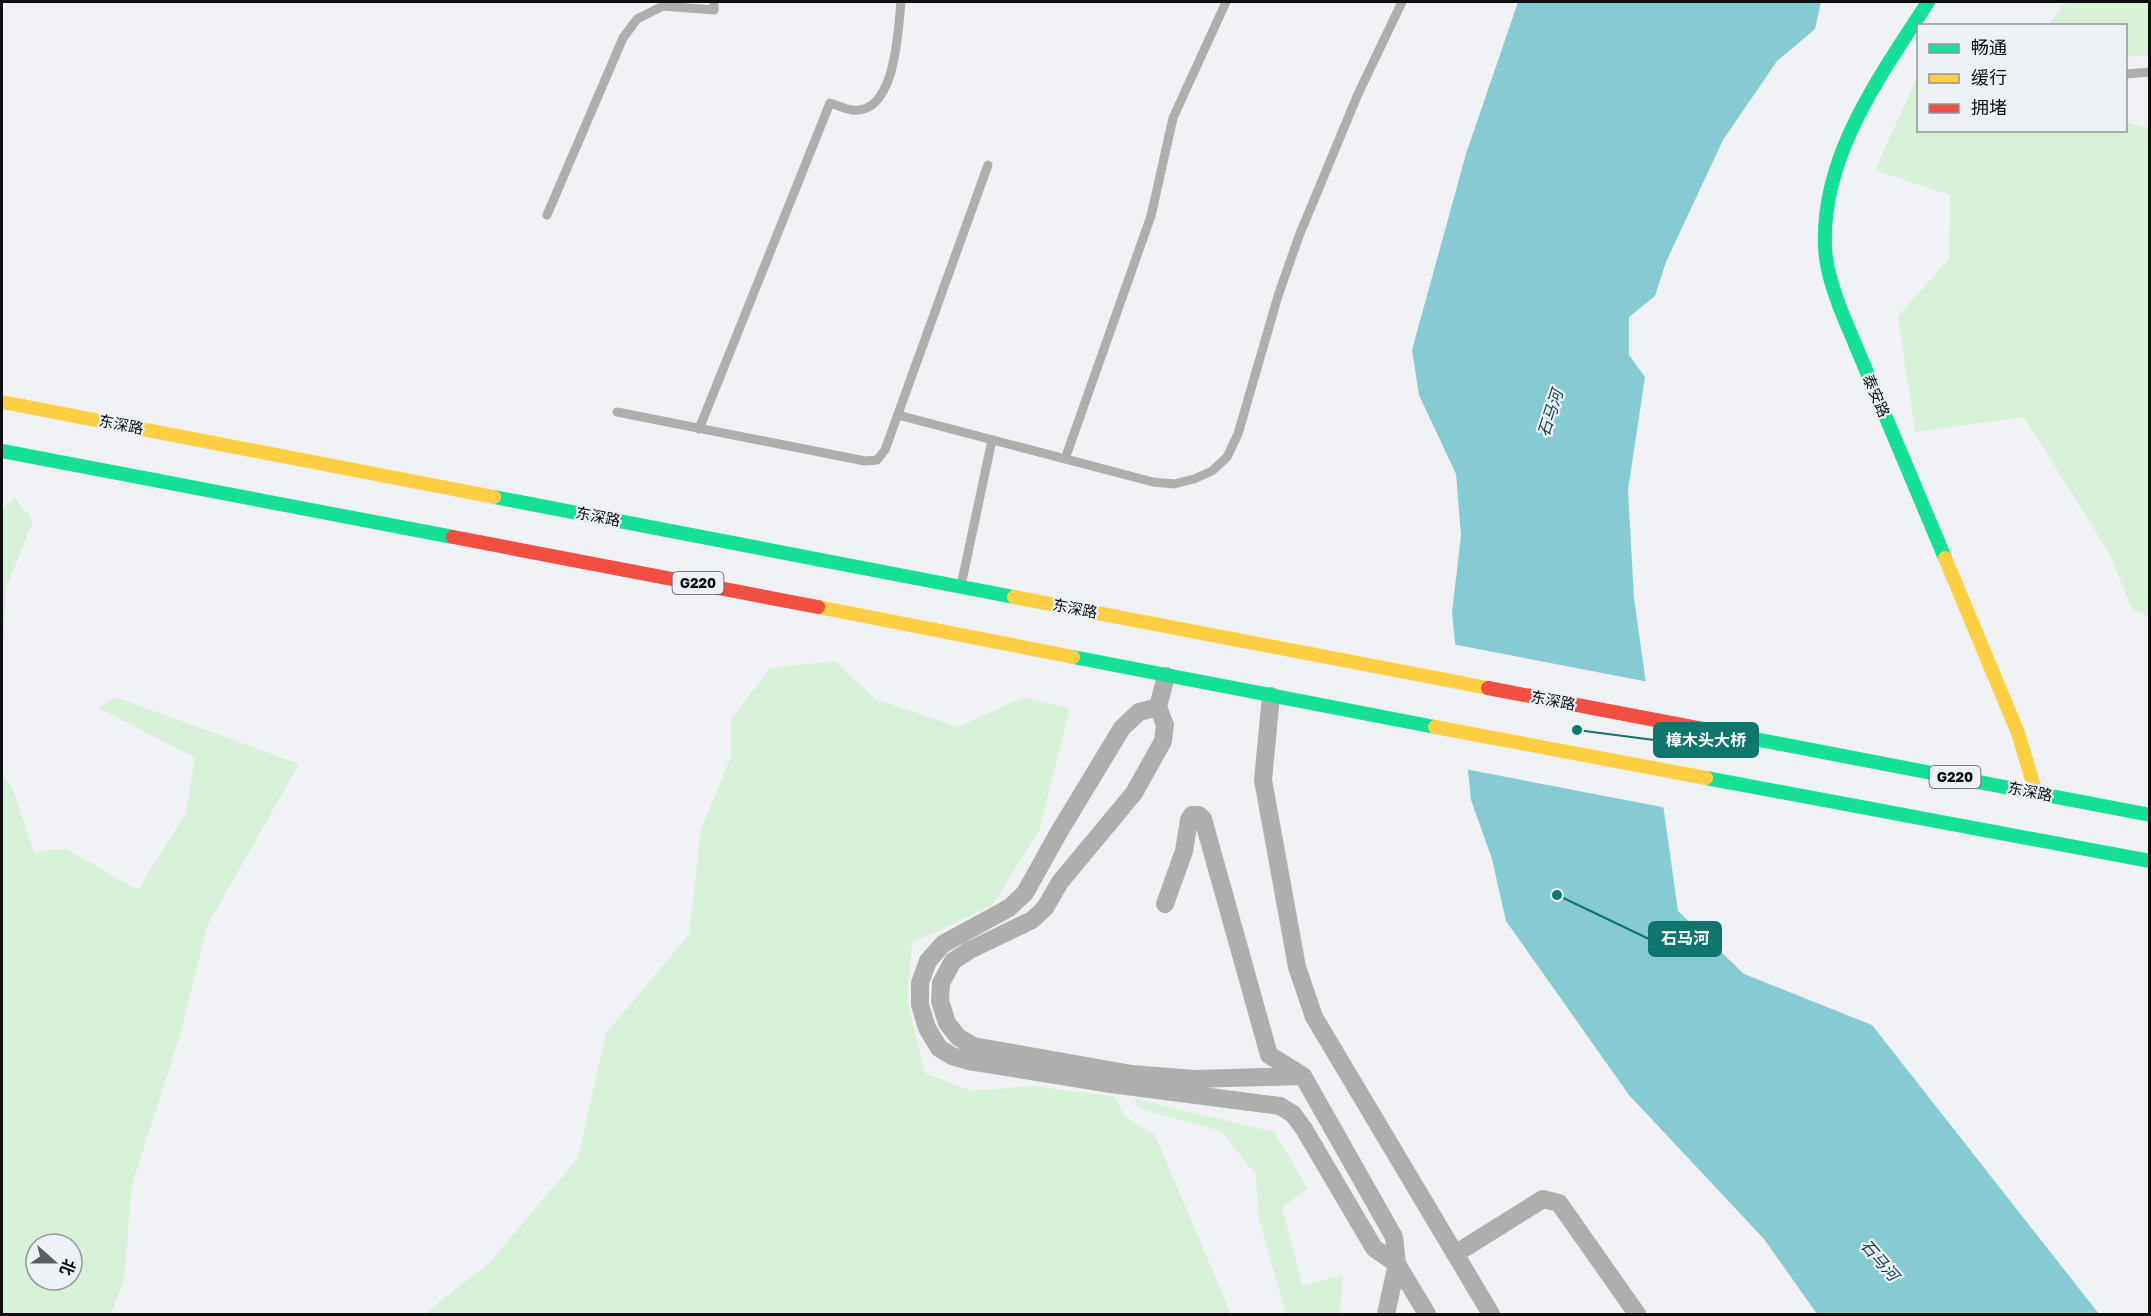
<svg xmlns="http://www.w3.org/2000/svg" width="2151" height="1316" viewBox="0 0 2151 1316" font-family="'Golos Text','Noto Sans SC',sans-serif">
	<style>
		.green { fill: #d7f0d8; fill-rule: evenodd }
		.water { fill: #87cbd2 }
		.pier { fill: #eff1f4 }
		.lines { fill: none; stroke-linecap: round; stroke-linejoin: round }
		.lane { stroke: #aeaead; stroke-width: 9 }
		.street { stroke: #aeaead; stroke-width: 18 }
		.fast { stroke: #16e098; stroke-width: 14 }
		.slow { stroke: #ffcf43; stroke-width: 14 }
		.jam { stroke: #f24e42; stroke-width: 14 }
		.labels { text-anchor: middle; stroke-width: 4.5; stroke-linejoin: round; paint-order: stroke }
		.shield { fill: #edf1f6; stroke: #505254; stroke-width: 1.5 }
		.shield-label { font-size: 14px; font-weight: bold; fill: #0d0e0f }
		.street-label { font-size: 15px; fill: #0d0e0f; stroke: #edf1f6 }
		.water-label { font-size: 16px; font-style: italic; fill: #0d3b3f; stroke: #edf1f6 }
		.leader { fill: none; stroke: #0f766e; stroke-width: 2 }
		.callout-dot { fill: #0f766e; stroke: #edf1f6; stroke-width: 2 }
		.callout { fill: #0f766e; stroke: #0f766e; stroke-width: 2 }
		.callout-label { font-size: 16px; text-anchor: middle; font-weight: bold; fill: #fff }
	</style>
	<rect width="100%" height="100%" fill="#eff1f4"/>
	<path class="green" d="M2066 2H2149V55L2126 57V26L2048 25Z
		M1916 80 1918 82V130H2126V122L2149 129V616L2132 610 2111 556 2024 417 1915 432 1898 316 1949 259 1950 195 1875 170Z
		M15 498 33 521 6 588 2 664V509Z
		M835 661 875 699 958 727 1024 697 1070 709 1039 831 992 905 912 943 907 1002 925 1073 971 1091 1033 1086 1115 1097 1124 1116 1155 1135 1231 1314H424L489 1263 578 1158 606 1033 689 935 701 830 731 756V719L770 668Z
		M115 697 299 764 207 926 180 1035 132 1185 124 1279 111 1314H2V772L14 793 34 852 66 849 138 890 186 813 195 758 99 708ZM36 1244H72V1280H36Z
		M1135 1099 1274 1132 1308 1189 1282 1207 1303 1286 1343 1275 1340 1314H1286L1259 1219 1256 1175 1221 1131 1138 1108Z"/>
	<path class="water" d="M1518 2H1821L1815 29 1777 61 1723 140 1666 262 1655 296 1629 317V355L1645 377 1628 490 1634 598 1678 911 1744 974 1872 1025 2099 1314H1817L1764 1239 1629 1095 1506 921 1492 859 1471 800 1452 613 1461 535 1456 474 1419 395 1412 350 1466 154Z"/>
	<path class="pier" d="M1452 644 1649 682 1667 808 1465 769Z"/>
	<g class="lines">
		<path class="lane" d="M2126 74 2150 72
			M547 215 623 38 637 19 663 6 714 10V2
			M617 412 865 461 877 460 885 450 988 165
			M898 415 1153 482 1174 484 1194 479 1212 471 1227 457 1238 434 1278 296 1299 236 1358 94 1402 2
			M699 429 830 103C837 105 845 109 852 110 896 116 898 29 901 2
			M1065 459 1151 216 1173 118 1226 2
			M962 581 992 440"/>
		<path class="street" d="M1271 696 1263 780 1297 967 1314 1017 1491 1314
			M1158 707 1139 712 1122 728 1059 832 1025 893 1009 908 943 944 928 961 920 983V1005L927 1028 939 1048 952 1056 969 1061 1111 1084 1280 1106 1293 1114 1304 1129 1374 1248 1397 1264 1394 1237 1303 1076 1194 1079 1132 1074 973 1046 958 1037 947 1023 940 1001 941 983 953 961 970 950 1032 920 1045 908 1060 882 1134 793 1163 741 1165 725 1158 707 1166 676
			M1165 904 1184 851 1189 820 1192 815H1199L1203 819 1269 1055 1303 1076
			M1455 1254 1543 1199 1559 1203 1637 1314
			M1397 1264 1427 1314
			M1386 1314 1397 1264"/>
		<path class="fast" d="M1928 2C1881 75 1821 155 1825 247 1826 270 1834 292 1842 313L1945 558
			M2 451 453 537
			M494 497 1014 597
			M1073 657 1435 727
			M1708 730 2150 815
			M1706 778 2150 861"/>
		<path class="slow" d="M2 402 494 497
			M1945 558 2018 733 2036 793
			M1014 597 1488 688
			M818 607 1073 657
			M1435 727 1706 778"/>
		<path class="jam" d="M453 537 818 607
			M1488 688 1708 730"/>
	</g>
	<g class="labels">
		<g class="shield">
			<rect x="672.5" y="572" width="51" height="22" rx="4.5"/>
			<rect x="1929.5" y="766" width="51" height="22" rx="4.5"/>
		</g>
		<g class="shield-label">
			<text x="698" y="588">G220</text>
			<text x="1955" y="782">G220</text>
		</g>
		<g class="street-label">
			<text transform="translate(1876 396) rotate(67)" y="5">泰安路</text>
			<text transform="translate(121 425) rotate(11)" y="5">东深路</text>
			<text transform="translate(598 517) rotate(11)" y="5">东深路</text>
			<text transform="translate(1075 609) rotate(11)" y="5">东深路</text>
			<text transform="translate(1553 701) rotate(11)" y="5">东深路</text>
			<text transform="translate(2030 792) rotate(11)" y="5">东深路</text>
		</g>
		<g class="water-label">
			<text transform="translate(1550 413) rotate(-72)" y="6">石马河</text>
			<text transform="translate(1880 1260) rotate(49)" y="6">石马河</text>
		</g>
	</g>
	<path class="leader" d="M1577 730L1654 740M1557 895L1649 939"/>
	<g class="callout-dot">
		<circle cx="1577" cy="730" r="6"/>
		<circle cx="1557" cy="895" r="6"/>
	</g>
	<g class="callout">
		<rect x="1654" y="723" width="104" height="34" rx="6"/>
		<rect x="1649" y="922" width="72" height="34" rx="6"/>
	</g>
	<g class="callout-label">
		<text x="1706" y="746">樟木头大桥</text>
		<text x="1685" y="944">石马河</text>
	</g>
	<rect width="2151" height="1316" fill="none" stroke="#0d0e0f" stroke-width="6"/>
	<rect x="1917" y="24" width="210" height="108" fill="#edf1f6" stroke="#93969a" stroke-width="1.5"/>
	<rect x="1929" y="44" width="30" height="9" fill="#16e098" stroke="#93969a" stroke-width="1.5"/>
	<text x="1971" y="54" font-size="18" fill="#0d0e0f">畅通</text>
	<rect x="1929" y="74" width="30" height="9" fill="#ffcf43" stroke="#93969a" stroke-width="1.5"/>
	<text x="1971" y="84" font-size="18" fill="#0d0e0f">缓行</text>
	<rect x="1929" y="104" width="30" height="9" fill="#f24e42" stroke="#93969a" stroke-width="1.5"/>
	<text x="1971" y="114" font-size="18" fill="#0d0e0f">拥堵</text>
	<g transform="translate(54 1262) rotate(111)"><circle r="28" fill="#edf1f6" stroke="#93969a" stroke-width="1.5"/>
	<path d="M0-4.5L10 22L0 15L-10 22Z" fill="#5c5d5f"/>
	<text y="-9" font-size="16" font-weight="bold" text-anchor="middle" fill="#0d0e0f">北</text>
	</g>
</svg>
